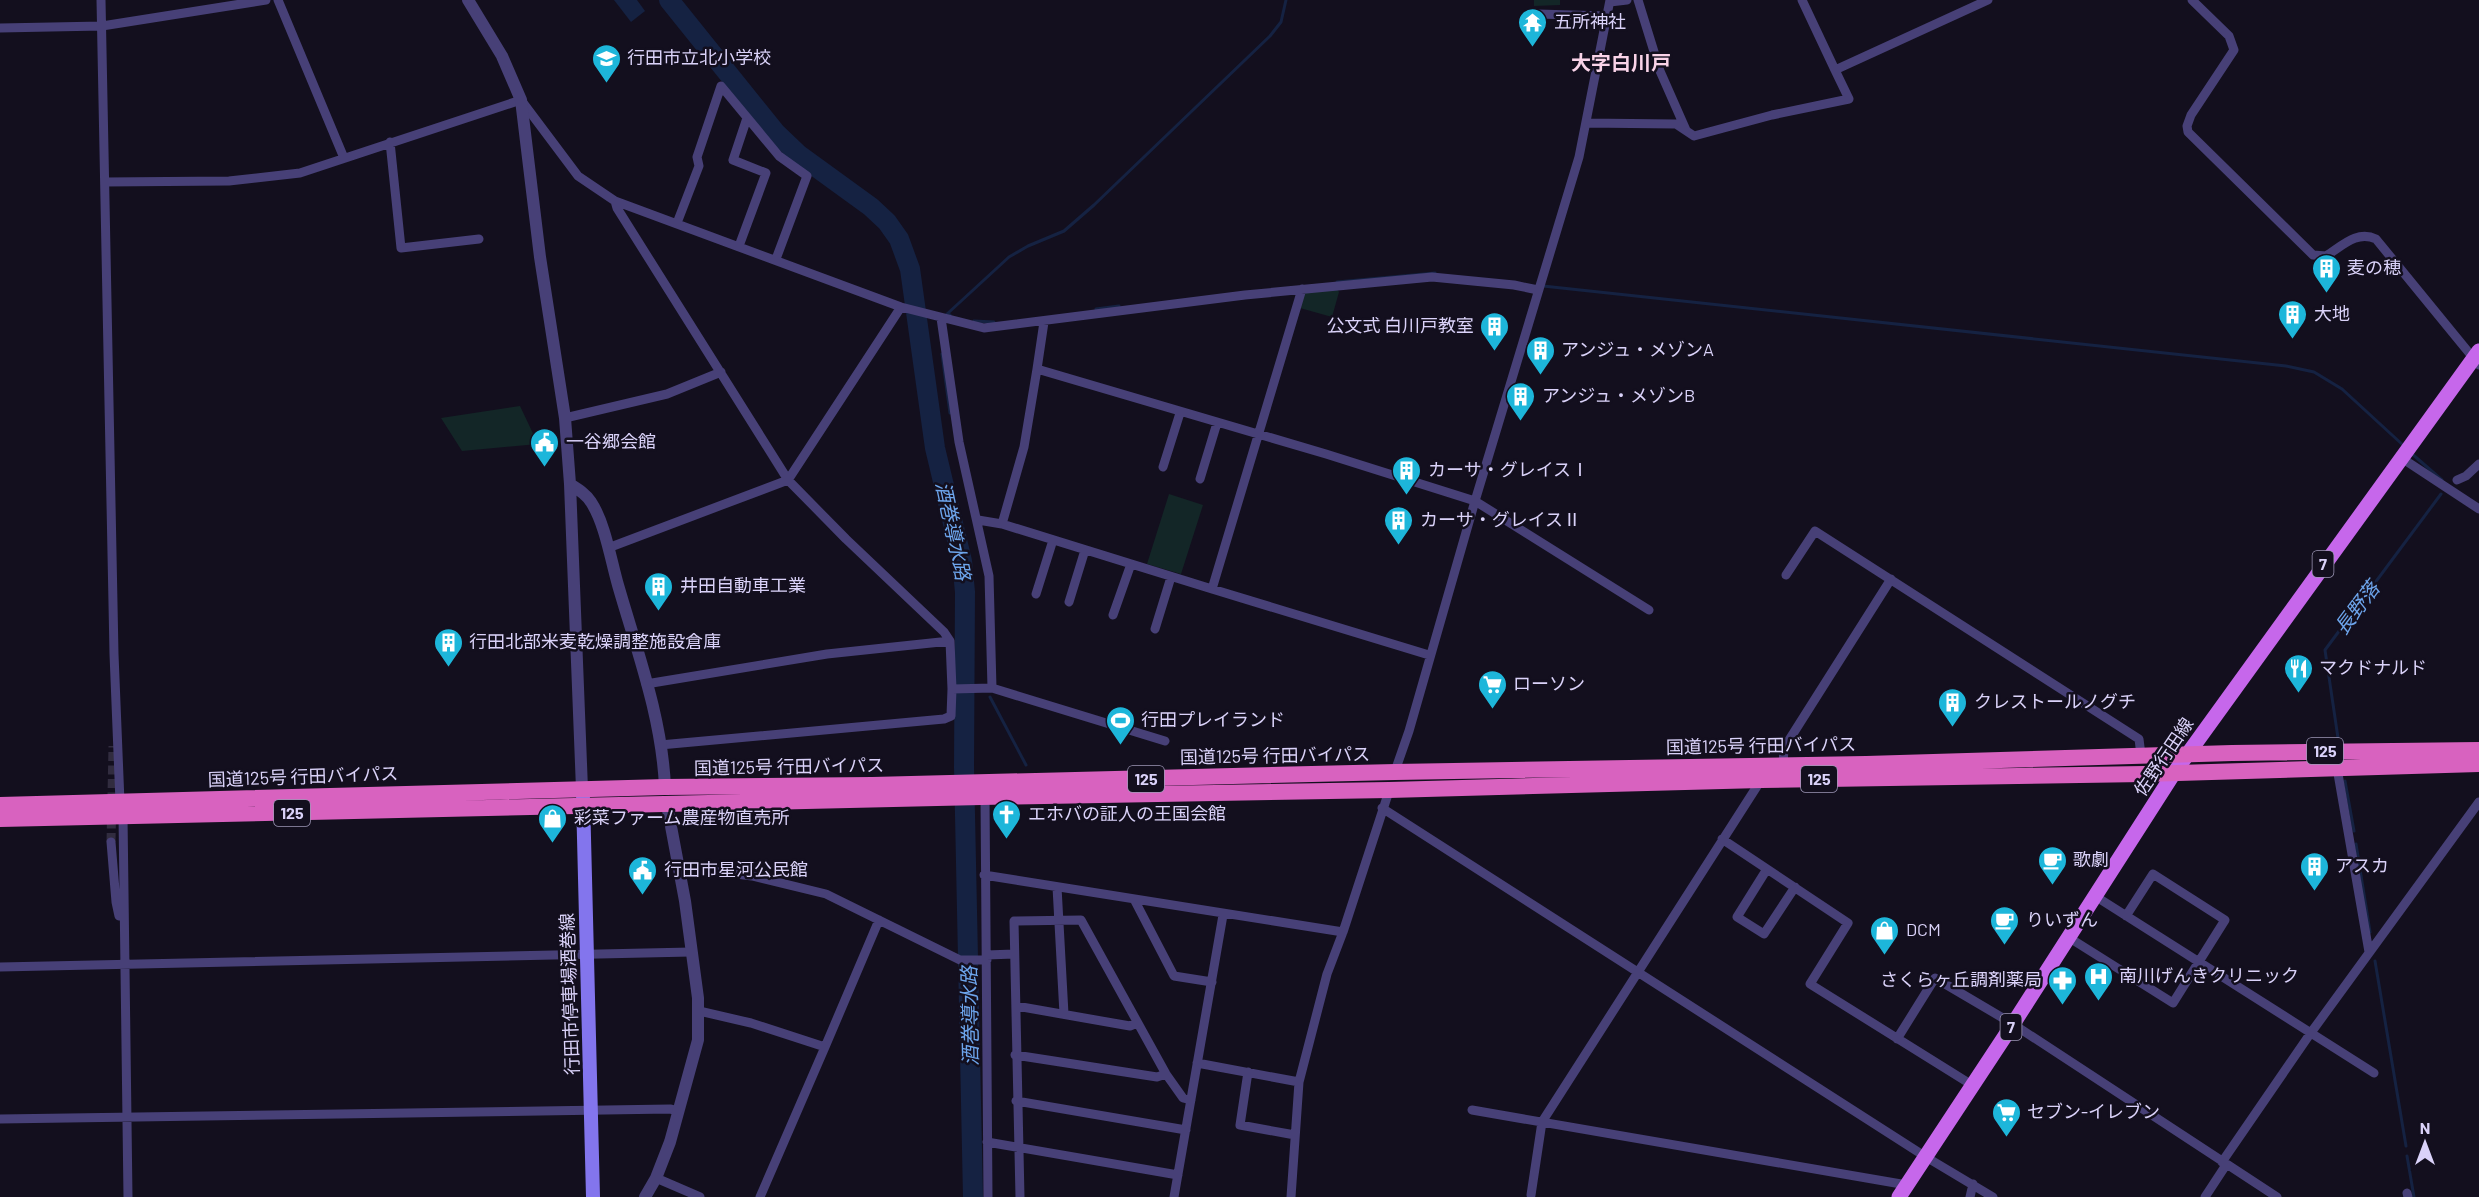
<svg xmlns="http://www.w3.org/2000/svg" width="2479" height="1197" viewBox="0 0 2479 1197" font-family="Barlow,'Noto Sans JP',sans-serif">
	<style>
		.green { fill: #132627 }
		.water { fill: #152242 }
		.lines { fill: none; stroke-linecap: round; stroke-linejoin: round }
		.stream { stroke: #152242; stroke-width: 3 }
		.river { stroke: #152242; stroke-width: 20 }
		.minor-tunnel { stroke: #312c3f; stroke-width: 9; stroke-dasharray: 9 4.5; stroke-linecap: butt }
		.minor { stroke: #474077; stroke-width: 9 }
		.tertiary { stroke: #474077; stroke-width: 12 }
		.secondary { stroke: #8375ed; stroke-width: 14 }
		.primary { stroke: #c667eb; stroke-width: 15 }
		.trunk { stroke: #d862bf; stroke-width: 16 }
		.labels { text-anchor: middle; stroke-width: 5; stroke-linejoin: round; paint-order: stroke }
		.shield { fill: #130f1e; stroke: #9e98b7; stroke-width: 1.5 }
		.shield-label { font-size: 16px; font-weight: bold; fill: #dad2f9 }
		.poi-label { font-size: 18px; fill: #dad2f9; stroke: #130f1e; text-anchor: start }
		.street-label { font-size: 18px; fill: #dad2f9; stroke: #130f1e }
		.neighbourhood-label { font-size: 20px; font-weight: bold; fill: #f9d3e8; stroke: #130f1e }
		.water-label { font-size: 20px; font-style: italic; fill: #6da5ec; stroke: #130f1e }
	</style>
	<rect width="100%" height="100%" fill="#130f1e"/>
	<path class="green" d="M1534 0H1560V5L1534 6Z
		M1337 289 1339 292 1332 317 1300 308 1305 292Z
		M520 406 538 444 462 451 441 418Z
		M1169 494 1203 505 1181 574 1147 564Z"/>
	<path class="water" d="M614 0H637L645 11 631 22Z"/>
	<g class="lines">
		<path class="stream" d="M1337 282 1435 273
			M1543 286 2286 366 2314 372 2342 389 2404 446
			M1096 309 1119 306
			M950 315 947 314 1009 257 1028 246 1064 231 1094 205 1270 36 1281 22 1286 0
			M974 321 994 322
			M942 354 950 413
			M2411 453 2442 480
			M990 697 1026 765
			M2338 738 2325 650 2441 494
			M2345 781 2354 831
			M2356 844 2370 932
			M2375 961 2406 1146
			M2407 1156 2414 1197"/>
		<path class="river" d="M669 0 776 133 798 154 871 207 887 222 899 239 910 269 935 448 962 561 965 592 964 767 973 1197"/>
		<path class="minor-tunnel" d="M111 842 113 746"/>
		<path class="minor" d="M101 0 114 654 120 802
			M278 0 344 158
			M1638 0 1660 71 1686 130
			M1802 0 1835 70 1988 0
			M2192 0 2229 36 2234 50 2191 115 2187 126 2188 132 2313 255 2326 256C2342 246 2357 230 2376 239L2479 365
			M1610 2 1627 0
			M1538 14 1607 16
			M0 28 102 26 266 0
			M1586 123 1676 124 1694 136 1772 115 1849 99 1835 70
			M390 142 401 248 479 239
			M105 182 229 181 300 173 521 100 578 176 615 201 901 307 984 328 1245 295 1432 277 1514 285 1538 290
			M615 201 617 208 788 480 846 539 944 632 950 641
			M677 223 699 166 697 157 721 86 779 156 807 176 776 259
			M739 246 766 173 733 160 747 118
			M1302 289 1212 589 1429 655
			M941 318 959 442 989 576 992 688 1165 741
			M1044 322 1037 369 1326 454 1475 501 1649 610
			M565 418 667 394 721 372
			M2400 457 2479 509
			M1163 467 1180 413
			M1200 479 1217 423
			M2457 480 2466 476 2479 464
			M978 520 1002 524 1212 589
			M1002 524 1024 447 1037 369
			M608 548 788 480 901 307
			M1786 575 1815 531 2139 739 2141 755
			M1036 594 1053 540
			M1069 602 1085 550
			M1113 615 1131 564
			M1155 629 1171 577
			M646 684 827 654 950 641 952 689 992 688
			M660 745 944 719 951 716 952 689
			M1783 765 1784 748 1891 579
			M2337 768 2369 952
			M1394 774 1409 731 1475 501 1579 157 1610 0
			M985 797 988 1197
			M1382 808 1926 1157 1993 1197
			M123 816 128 1197
			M1722 839 1848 923 1810 984 1972 1085
			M111 842 116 902 119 916
			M679 867 752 876 826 894 960 960H987
			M1767 869 1737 917 1764 934 1795 887
			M984 875 1343 932
			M1057 887 1064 1014
			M2095 896 2374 1073
			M1135 901 1174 976 1212 982
			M2068 937 2173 1003 2225 920 2153 874 2126 916
			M987 955 1014 954
			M0 967 691 952
			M1016 1006 1130 1026 1137 1023
			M699 1011 751 1023 825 1047 879 920
			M1897 1039 1935 978 2013 1024 2277 1197
			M1015 1055 1157 1077 1166 1074
			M1197 1063 1299 1082
			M1248 1072 1240 1125 1295 1135
			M1016 1101 1186 1130
			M1472 1110 1907 1185
			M0 1119 670 1109 679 1111
			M987 1142 1178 1175
			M2222 1162 2310 1034 2479 802
			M656 1178 700 1197
			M2407 1193 2408 1197
			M1531 1195 1542 1122 1761 780
			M760 1197 825 1047
			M1020 1197 1014 921 1081 920 1166 1074 1183 1098 1191 1100
			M1174 1197 1223 915
			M1291 1197 1299 1082 1327 974 1343 932 1390 788
			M1970 1197 1973 1184
			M2205 1197 2226 1165"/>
		<path class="tertiary" d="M468 0 502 56 521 100 540 257 565 418 570 484 582 789
			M570 484C578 489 586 494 591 502 605 523 611 561 618 585 637 651 662 718 665 787
			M645 1197 656 1178 670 1142 698 1040V998L685 901 667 805"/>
		<path class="secondary" d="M583 798 593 1197"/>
		<path class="primary" d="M1899 1197 2013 1024 2174 773 2479 351"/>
		<path class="trunk" d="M0 805 665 787 872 785 1395 772 1866 764 2232 753 2479 750
			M0 819 981 797 1389 790 1761 780 2144 774 2479 764"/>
	</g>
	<defs>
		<symbol id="temple-pin" viewBox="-11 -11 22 30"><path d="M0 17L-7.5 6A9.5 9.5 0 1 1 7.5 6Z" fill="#1db6da" stroke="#130f1e"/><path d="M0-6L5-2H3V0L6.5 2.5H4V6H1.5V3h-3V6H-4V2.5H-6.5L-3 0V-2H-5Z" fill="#fff"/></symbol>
		<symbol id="school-pin" viewBox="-11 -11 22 30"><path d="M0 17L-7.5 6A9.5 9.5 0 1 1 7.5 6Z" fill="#1db6da" stroke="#130f1e"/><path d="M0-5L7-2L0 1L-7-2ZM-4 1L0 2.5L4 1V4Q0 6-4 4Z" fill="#fff"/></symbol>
		<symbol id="building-pin" viewBox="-11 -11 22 30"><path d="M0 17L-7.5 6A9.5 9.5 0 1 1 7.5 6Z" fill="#1db6da" stroke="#130f1e"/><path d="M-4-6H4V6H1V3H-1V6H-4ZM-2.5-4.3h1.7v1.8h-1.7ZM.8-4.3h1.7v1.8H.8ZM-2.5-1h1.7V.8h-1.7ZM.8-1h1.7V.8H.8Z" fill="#fff"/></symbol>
		<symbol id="civic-pin" viewBox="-11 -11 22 30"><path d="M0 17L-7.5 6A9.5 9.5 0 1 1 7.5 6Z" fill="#1db6da" stroke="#130f1e"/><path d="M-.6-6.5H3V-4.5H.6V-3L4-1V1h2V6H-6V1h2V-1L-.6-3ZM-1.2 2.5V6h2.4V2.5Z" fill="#fff"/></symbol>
		<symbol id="restaurant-pin" viewBox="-11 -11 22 30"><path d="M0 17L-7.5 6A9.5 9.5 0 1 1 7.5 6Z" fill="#1db6da" stroke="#130f1e"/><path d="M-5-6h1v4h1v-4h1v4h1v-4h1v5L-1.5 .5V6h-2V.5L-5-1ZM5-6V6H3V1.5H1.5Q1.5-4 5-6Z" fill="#fff"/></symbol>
		<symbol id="supermarket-pin" viewBox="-11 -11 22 30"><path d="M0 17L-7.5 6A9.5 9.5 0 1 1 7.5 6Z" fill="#1db6da" stroke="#130f1e"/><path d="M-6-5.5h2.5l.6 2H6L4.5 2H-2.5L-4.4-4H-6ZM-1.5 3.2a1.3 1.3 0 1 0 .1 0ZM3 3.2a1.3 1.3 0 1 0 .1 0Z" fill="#fff"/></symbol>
		<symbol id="stadium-pin" viewBox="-11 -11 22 30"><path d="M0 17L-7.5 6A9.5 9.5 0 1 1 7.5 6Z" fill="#1db6da" stroke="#130f1e"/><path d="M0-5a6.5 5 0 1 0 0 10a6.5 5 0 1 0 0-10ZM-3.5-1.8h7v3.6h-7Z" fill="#fff"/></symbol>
		<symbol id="church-pin" viewBox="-11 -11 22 30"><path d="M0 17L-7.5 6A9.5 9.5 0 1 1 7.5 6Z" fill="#1db6da" stroke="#130f1e"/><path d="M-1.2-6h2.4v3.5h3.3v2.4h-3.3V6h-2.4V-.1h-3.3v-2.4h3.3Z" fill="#fff"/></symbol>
		<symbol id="shop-pin" viewBox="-11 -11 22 30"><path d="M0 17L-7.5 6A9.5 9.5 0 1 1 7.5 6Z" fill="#1db6da" stroke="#130f1e"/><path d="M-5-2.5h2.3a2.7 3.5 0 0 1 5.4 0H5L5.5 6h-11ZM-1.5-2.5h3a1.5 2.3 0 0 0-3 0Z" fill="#fff"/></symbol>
		<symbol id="cafe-pin" viewBox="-11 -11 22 30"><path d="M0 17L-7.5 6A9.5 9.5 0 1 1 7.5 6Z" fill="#1db6da" stroke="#130f1e"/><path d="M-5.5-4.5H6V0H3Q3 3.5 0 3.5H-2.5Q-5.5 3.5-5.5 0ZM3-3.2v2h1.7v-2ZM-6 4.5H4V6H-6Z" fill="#fff"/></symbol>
		<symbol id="hospital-pin" viewBox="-11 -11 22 30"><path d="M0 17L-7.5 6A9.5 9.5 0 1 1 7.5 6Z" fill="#1db6da" stroke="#130f1e"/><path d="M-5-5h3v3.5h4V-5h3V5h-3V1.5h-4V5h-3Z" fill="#fff"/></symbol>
		<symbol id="pharmacy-pin" viewBox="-11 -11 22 30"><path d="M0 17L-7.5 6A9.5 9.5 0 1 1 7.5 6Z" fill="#1db6da" stroke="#130f1e"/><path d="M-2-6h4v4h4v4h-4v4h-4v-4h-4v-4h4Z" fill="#fff"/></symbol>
	</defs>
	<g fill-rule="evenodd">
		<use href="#temple-pin" x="1516" y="6" width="33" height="45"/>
		<use href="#school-pin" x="590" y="42" width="33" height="45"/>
		<use href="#building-pin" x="2310" y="252" width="33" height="45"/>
		<use href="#building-pin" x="2276" y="298" width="33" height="45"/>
		<use href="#building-pin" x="1478" y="310" width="33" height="45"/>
		<use href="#building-pin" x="1524" y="334" width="33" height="45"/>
		<use href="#building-pin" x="1504" y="380" width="33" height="45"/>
		<use href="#civic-pin" x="528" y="426" width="33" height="45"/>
		<use href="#building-pin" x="1390" y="454" width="33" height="45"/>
		<use href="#building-pin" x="1382" y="504" width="33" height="45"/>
		<use href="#building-pin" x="642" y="570" width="33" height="45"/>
		<use href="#building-pin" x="432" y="626" width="33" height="45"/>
		<use href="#restaurant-pin" x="2282" y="652" width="33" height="45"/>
		<use href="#supermarket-pin" x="1476" y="668" width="33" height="45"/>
		<use href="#building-pin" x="1936" y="686" width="33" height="45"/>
		<use href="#stadium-pin" x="1104" y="704" width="33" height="45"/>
		<use href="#church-pin" x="990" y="798" width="33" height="45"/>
		<use href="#shop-pin" x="536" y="802" width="33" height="45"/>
		<use href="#cafe-pin" x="2036" y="844" width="33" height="45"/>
		<use href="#building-pin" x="2298" y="850" width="33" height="45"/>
		<use href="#civic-pin" x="626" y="854" width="33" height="45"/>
		<use href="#cafe-pin" x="1988" y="904" width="33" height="45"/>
		<use href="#shop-pin" x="1868" y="914" width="33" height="45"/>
		<use href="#hospital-pin" x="2082" y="960" width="33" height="45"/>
		<use href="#pharmacy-pin" x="2046" y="964" width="33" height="45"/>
		<use href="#supermarket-pin" x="1990" y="1096" width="33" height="45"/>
	</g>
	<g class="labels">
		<g class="shield">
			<rect x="2312.5" y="551" width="21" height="26" rx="4.5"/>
			<rect x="2307" y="738" width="36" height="26" rx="4.5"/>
			<rect x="1128" y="766" width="36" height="26" rx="4.5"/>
			<rect x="1801" y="766" width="36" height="26" rx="4.5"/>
			<rect x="274" y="800" width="36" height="26" rx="4.5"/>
			<rect x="2000.5" y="1014" width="21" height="26" rx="4.5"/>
		</g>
		<g class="shield-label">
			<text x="2323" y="570">7</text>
			<text x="2325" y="757">125</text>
			<text x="1146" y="785">125</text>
			<text x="1819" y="785">125</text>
			<text x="292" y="819">125</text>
			<text x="2011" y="1033">7</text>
		</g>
		<g class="poi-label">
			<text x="1554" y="28">五所神社</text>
			<text x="627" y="64">行田市立北小学校</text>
			<text x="2347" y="274">麦の穂</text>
			<text x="2314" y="320">大地</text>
			<text x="1474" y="332" text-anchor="end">公文式 白川戸教室</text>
			<text x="1561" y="356">アンジュ・メゾンA</text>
			<text x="1542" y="402">アンジュ・メゾンB</text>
			<text x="566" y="448">一谷郷会館</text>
			<text x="1428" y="476">カーサ・グレイスⅠ</text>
			<text x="1420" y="526">カーサ・グレイスⅡ</text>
			<text x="680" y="592">井田自動車工業</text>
			<text x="469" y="648">行田北部米麦乾燥調整施設倉庫</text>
			<text x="2319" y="674">マクドナルド</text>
			<text x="1513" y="690">ローソン</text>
			<text x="1974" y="708">クレストールノグチ</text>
			<text x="1141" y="726">行田プレイランド</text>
			<text x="1028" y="820">エホバの証人の王国会館</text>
			<text x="574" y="824">彩菜ファーム農産物直売所</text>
			<text x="2073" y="866">歌劇</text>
			<text x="2335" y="872">アスカ</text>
			<text x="664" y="876">行田市星河公民館</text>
			<text x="2026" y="926">りいずん</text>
			<text x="1906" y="936">DCM</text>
			<text x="2119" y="982">南川げんきクリニック</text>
			<text x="2042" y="986" text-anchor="end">さくらヶ丘調剤薬局</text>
			<text x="2027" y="1118">セブン-イレブン</text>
		</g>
		<g class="street-label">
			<text transform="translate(1761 746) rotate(-1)" y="6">国道125号 行田バイパス</text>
			<text transform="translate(1275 756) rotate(-1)" y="6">国道125号 行田バイパス</text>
			<text transform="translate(2164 757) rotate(-56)" y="6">佐野行田線</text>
			<text transform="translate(789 767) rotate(-1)" y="6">国道125号 行田バイパス</text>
			<text transform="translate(303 777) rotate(-2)" y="6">国道125号 行田バイパス</text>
			<text transform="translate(570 994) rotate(-92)" y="6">行田市停車場酒巻線</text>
		</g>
		<g class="neighbourhood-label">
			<text x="1621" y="70">大字白川戸</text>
		</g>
		<g class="water-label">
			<text transform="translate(953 531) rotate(78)" y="7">酒巻導水路</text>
			<text transform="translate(2357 608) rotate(-53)" y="7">長野落</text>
			<text transform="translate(970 1016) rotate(-91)" y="7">酒巻導水路</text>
		</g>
	</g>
	<g transform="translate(2425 1143)" stroke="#130f1e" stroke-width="4.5" paint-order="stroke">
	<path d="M0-4.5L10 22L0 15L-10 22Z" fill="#dad2f9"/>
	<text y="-9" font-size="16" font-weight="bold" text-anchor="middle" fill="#dad2f9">N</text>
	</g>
</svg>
